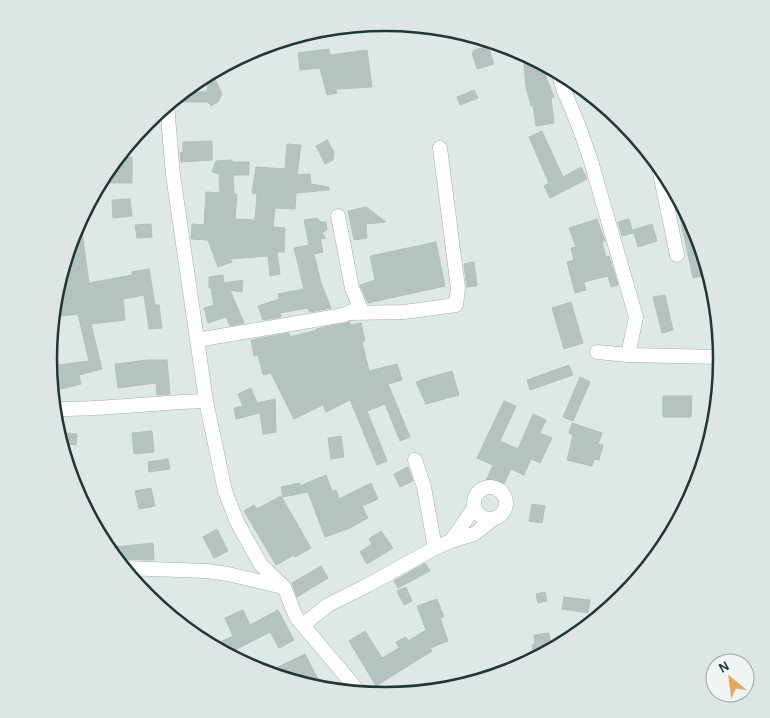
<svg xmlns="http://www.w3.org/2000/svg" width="770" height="718" viewBox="0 0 770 718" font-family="'Alegreya Sans',sans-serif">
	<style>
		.building { fill: #b4c3c0; stroke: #b1c1bf }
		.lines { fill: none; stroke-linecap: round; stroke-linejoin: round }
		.minor-casing { stroke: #a2afae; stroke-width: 15 }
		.minor { stroke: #fff; stroke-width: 14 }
		.rim { fill: none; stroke: #213636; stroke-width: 2.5 }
	</style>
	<rect width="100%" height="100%" fill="#dee8e7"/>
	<path class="building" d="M488 46 494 64 477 69 472 53 474 50Z
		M329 49 330 55 367 50 372 87 336 89 337 93 327 95 320 68 300 70 298 53Z
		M523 53 540 62 554 97 551 98 554 123 536 126 533 105 531 106 526 87Z
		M212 72 222 94 218 102 211 106 208 102H181V94L183 92H207L209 74Z
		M474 90 478 98 460 105 457 97Z
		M542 131 563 177 581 167 587 179 550 198 544 186 549 183 529 137Z
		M327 140 334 152 333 160 325 164 316 146Z
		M212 141V160L181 162 180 153 183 152V142Z
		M287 144 301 145 297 175 310 174 311 184 329 187V190L296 193 295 209 275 208 273 227 285 228 284 252H277L280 274 270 276 268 256 230 259 232 262 218 267 208 240 191 239 192 224 204 225 206 192 220 193 219 174 212 172 216 161 232 160V162H249V175H233L234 194H237L235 219 255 220 257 194 252 193 256 167 285 169Z
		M118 157H132V183H105V173Z
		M679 198 696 230 709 274 693 278 676 199Z
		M130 199 132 216 113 218 112 200Z
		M366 207 386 222 366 224 367 238 354 240 348 211Z
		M317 218 321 222H326L327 230 322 233 326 238 320 239 323 252 314 254 321 283 331 308 310 312 308 308 280 313 281 317 263 320 258 306 279 299 278 294 304 289 294 248 309 245 304 220Z
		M597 219 605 241 602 242 606 257 609 256 618 285 611 287 608 276 584 282 586 290 575 293 567 262 574 260 571 248 576 247 569 228Z
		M629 219 633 233 622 236 618 222Z
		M151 224 152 237 137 238 135 225Z
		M652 224 657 241 638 247 633 230Z
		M82 231 89 283 132 275V272L149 269 155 305H159L162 328 149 329 144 295 123 299 125 320 91 324 102 369 79 375 81 384 57 390 54 377 60 376 59 365 89 361 78 314 53 317 55 293 74 232Z
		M436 242 445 286 368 303 360 285 375 280 370 256Z
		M474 262 477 286 467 287 464 264Z
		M223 275 224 283 243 280 242 292 230 290 244 323 230 326 226 317 208 323 204 308 214 305 211 288H209V277Z
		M665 295 673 330 662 333 653 297Z
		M571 302 583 343 564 349 552 308Z
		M350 322V325L361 323 365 341 362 342 369 371 397 364 402 380 388 384 410 437 400 441 385 404 367 411 387 461 377 465 350 400 326 412 323 405 294 419 271 373 263 375 258 355 254 356 251 340 289 333 290 337 317 330 316 329Z
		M148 360H167L170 394 157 395 156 383 118 388 115 364Z
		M569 365 573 375 530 390 527 380Z
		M452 371 459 395 426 404 416 382 424 379Z
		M580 377 590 382 573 421 563 417Z
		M251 388 257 403 275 399 276 432 263 434 260 413 236 419 234 408 243 406 238 394Z
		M663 396H692L691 417H663Z
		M504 401 516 406 500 441 518 449 533 414 546 420 540 433 552 438 540 463 531 459 524 475 511 469 502 488 486 481 493 465 477 458Z
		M572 423 602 433 598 444 603 445 599 460 594 459 592 466 567 460 573 435 569 433Z
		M152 431 154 452 134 454 132 433Z
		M57 432 77 434 76 445 61 443Z
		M341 436 344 457 331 459 328 438Z
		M168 459 170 469 149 472 148 462Z
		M408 467 413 481 400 487 394 474Z
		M326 475 332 491 336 490 339 499 371 483 378 499 362 506 368 518 350 528 325 537 308 492 283 497 281 487 300 483V486Z
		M151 488 155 506 139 509 135 491Z
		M281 496 311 548 295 557 294 555 276 565 244 511 254 505 257 509Z
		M532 504 545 506 542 523 529 521Z
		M217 529 228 551 214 558 203 537Z
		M381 531 393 548 367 564 360 552 372 544 369 539Z
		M153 543 154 560 123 559 118 561 116 559 115 547Z
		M425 563 430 571 398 588 394 581Z
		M321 566 328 578 297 597 292 583Z
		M406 587 412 601 404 605 397 591Z
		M545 592 547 601 538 603 536 594Z
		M564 597 590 600 588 613 562 609Z
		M437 599 444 617 440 618 448 641 430 648 432 651 376 686 349 641 365 631 382 658 399 648 396 642 406 637 408 641 426 630 417 606Z
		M243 610 250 625 278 610 294 640 279 648 270 632 227 654 212 646 233 636 225 618Z
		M549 633 552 649 534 659 532 645 535 644 534 635Z
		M305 654 323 689 298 683 295 676 288 680 275 676 272 670Z"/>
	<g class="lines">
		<defs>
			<path id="minor" d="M558 72 564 91 578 124 590 158 636 317 628 355
				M167 105 173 175 206 401 225 491 237 522 261 565 284 587 296 617 360 693
				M658 163 677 255
				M350 313 404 312 456 305 458 288 440 148
				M197 340 344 315 360 307 352 288 338 216
				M597 352 628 355 721 357
				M53 409C104 410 155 402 206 401
				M474 503a16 16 0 1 1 32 0a16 16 0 1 1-32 0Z
				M451 541 474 508
				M435 548 451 541 474 534 492 520
				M123 568 207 571 228 574 283 587
				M303 625 328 605 368 585 435 548 424 487 415 460"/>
		</defs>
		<use href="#minor" class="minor-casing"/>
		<use href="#minor" class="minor"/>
	</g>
	<path d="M0 0H770V718H0ZM57 359a328 328 0 1 1 656 0a328 328 0 1 1-656 0Z" fill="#dee6e5" fill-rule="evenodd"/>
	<path class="rim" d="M57 359a328 328 0 1 1 656 0a328 328 0 1 1-656 0Z"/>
	<g transform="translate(730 678) rotate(331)"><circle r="24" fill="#eef5f4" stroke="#9ca9a8"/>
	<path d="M0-4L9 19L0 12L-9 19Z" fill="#e5a85f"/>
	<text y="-8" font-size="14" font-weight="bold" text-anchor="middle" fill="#213636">N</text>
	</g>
</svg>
